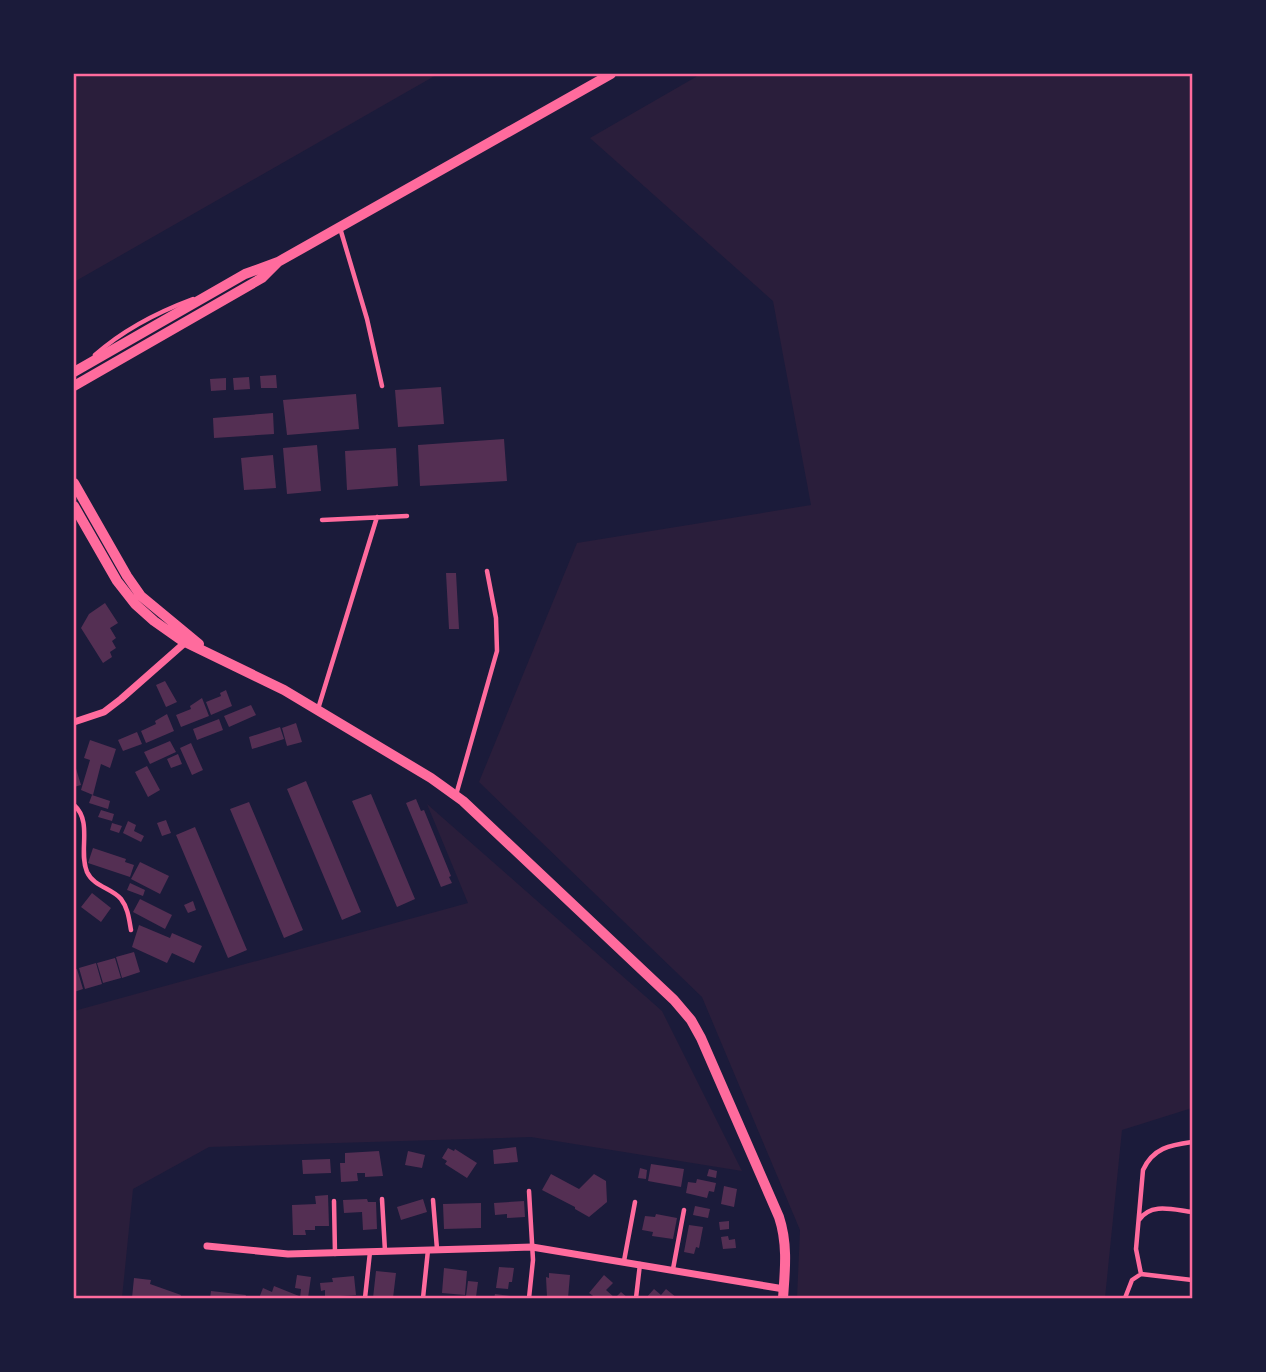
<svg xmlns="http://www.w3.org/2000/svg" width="1266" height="1372" viewBox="0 0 1266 1372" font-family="Manrope,sans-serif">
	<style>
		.green { fill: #2a1e3b }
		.building { fill: #542f53 }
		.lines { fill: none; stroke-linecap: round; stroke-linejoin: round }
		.service { stroke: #ff6b9d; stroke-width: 4.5 }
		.minor { stroke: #ff6b9d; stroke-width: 7 }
		.tertiary { stroke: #ff6b9d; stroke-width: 10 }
		.secondary { stroke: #ff6b9d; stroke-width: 10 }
		.neatline { fill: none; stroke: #ff6b9d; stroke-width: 2.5 }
	</style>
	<rect width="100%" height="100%" fill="#1b1b3a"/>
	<path class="green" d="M74 74H438L74 282Z
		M701 74H1192V1108L1122 1130 1105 1298H797L800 1230 702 997 479 782 577 543 811 505 773 301 590 138Z
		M427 804 662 1011 742 1171 531 1137 209 1147 133 1189 122 1298H74V1011L468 903Z"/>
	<path class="building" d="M276 375 277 388H261L260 376Z
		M249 377 250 389 234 390 233 378Z
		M226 378V390L211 391 210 379Z
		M441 387 444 424 398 427 395 390Z
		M356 394 359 429 287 435 283 400Z
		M273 413 274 434 214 438 213 418Z
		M504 439 507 481 420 486 418 445Z
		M317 445 321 491 287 494 283 448Z
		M396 448 398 486 347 490 345 451Z
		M273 455 276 488 244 490 241 458Z
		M446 573H456L459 629H449Z
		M105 603 118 623 110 628 116 638 112 641 116 648 110 652 112 657 103 663 81 628 89 614Z
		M165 681 177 702 166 707 156 685Z
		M226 690 232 706 211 715 206 702 221 696 220 693Z
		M202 698 209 716 181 727 176 715 191 709 190 706Z
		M251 705 256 715 229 727 224 716Z
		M167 714 174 731 146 743 141 731 156 724 155 721Z
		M219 719 223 730 197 740 193 729Z
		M296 723 302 742 287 746 282 728Z
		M280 727 284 739 252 749 249 737Z
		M137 732 142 744 123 751 118 740Z
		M90 740 116 749 110 768 101 764 93 795 81 790 90 760 84 758Z
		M170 741 176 752 150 764 144 752Z
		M191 743 203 770 192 775 180 748Z
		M178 754 182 764 171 768 167 759Z
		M74 762 81 785 74 787Z
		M147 766 160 790 148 797 135 772Z
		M306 781 361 912 342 920 287 789Z
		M371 794 415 899 397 907 352 801Z
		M92 795 110 801 108 809 89 803Z
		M416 799 421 811 424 810 451 876 449 877 452 883 441 887 406 803Z
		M249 802 303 930 284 938 230 809Z
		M101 810 114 814 112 821 98 817Z
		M166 820 171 833 162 836 157 823Z
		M128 821 136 825 134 831 144 836 141 842 123 833Z
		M112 823 122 826 119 833 110 830Z
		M195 827 247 950 228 958 176 835Z
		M93 848 126 859 125 862 134 865 130 877 88 863Z
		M140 862 169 876 160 894 131 879Z
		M130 883 145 890 143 896 127 890Z
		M92 893 111 908 101 922 81 907Z
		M140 899 172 915 165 929 133 912Z
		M193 901 196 910 188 913 184 905Z
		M139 925 170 938 172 933 202 946 194 963 172 953 167 963 132 947Z
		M134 952 140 972 122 978 116 957Z
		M115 958 121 978 103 983 97 963Z
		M96 963 102 984 85 989 79 968Z
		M77 969 83 989 74 992V970Z
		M516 1147 518 1162 494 1164 493 1150Z
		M448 1148 454 1151 455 1149 477 1163 467 1178 445 1164 447 1161 442 1158Z
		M379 1151 383 1176 365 1177V1173H357L358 1181 341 1182 340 1163H345V1153Z
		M408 1151 425 1155 422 1168 405 1165Z
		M330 1159 331 1173 303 1174 302 1160Z
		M651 1164 684 1169 681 1187 648 1181Z
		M640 1168 647 1170 646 1179 638 1178Z
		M709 1169 717 1171 716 1178 707 1176Z
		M551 1174 579 1189 594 1174 606 1181 607 1202 589 1217 575 1209V1207L542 1190Z
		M697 1179 716 1183 714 1192 709 1191 707 1198 686 1193 688 1182 696 1183Z
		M724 1186 737 1189 734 1207 721 1204Z
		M328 1195 329 1226H315V1230H305L306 1235H293L292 1205 316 1204 315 1196Z
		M367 1199 368 1202H376L377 1229 363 1230 362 1212 344 1213 343 1200Z
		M423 1199 427 1212 401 1220 397 1207Z
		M524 1201 525 1217 507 1218V1214L495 1215 494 1203Z
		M481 1203V1228L444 1229 443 1204Z
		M695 1206 710 1209 708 1218 693 1215Z
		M656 1214 677 1218 673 1239 652 1236 653 1232 642 1230 645 1216 655 1217Z
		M729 1221V1229L720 1230 719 1222Z
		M689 1225 703 1227 699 1248 696 1247 694 1254 684 1252Z
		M728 1236 729 1240 735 1239 736 1248 723 1249 721 1237Z
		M499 1267 514 1268 512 1282H509L508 1289 496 1288Z
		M444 1268 467 1271 465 1295 442 1293Z
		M376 1271 396 1273 393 1298H373Z
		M549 1273 570 1275 568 1298 547 1297 546 1277 549 1278Z
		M297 1275 311 1277 308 1298H300L301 1289 295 1288Z
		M604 1275 613 1283 606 1290 615 1298 621 1292 628 1298H596L589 1293Z
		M354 1276 356 1295 325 1297V1290L321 1291 320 1283 333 1282 332 1278Z
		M134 1278 151 1280 150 1284 181 1295 180 1298H132Z
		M468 1281 478 1282 476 1297 466 1296Z
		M274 1286 299 1296 298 1298H259L263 1288 272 1292Z
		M654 1289 661 1295 666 1289 677 1298H646Z
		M211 1291 246 1295 245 1298H210Z
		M495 1294 510 1296V1298H494Z"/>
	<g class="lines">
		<path class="service" d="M340 228 367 319 382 386
			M95 355C123 330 158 312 193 299
			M322 520 407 516
			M318 709 377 517
			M456 795 497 651 496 618 487 571
			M74 805C93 822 78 851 87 872 94 887 112 888 121 899 128 908 129 919 131 930
			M382 1199 385 1251
			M433 1200 437 1249
			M334 1201 335 1254
			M1139 1220C1151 1202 1174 1210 1192 1212
			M624 1261 635 1202
			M673 1269 684 1210
			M1141 1274 1192 1280
			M365 1298 370 1252
			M423 1298 428 1250
			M529 1298 533 1260 529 1191
			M636 1298 640 1264
			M1125 1298 1132 1280 1141 1274 1136 1249 1143 1170C1153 1148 1170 1145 1192 1142"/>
		<path class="minor" d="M74 722 104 712 121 699 188 640
			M207 1246 288 1254 532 1247 784 1289"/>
		<path class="tertiary" d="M74 483 127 576 141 596 199 644
			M74 506 117 581 135 604 154 621 181 640 284 690 431 778 463 801 674 1000 691 1020 701 1038 779 1217C788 1244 785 1271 783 1298"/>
		<path class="secondary" d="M74 372 245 274 278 262 611 74
			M74 386 262 278 278 262"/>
	</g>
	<rect width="1266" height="1372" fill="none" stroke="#1b1b3a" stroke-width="150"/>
	<rect x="75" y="75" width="1116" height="1222" class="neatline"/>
</svg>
